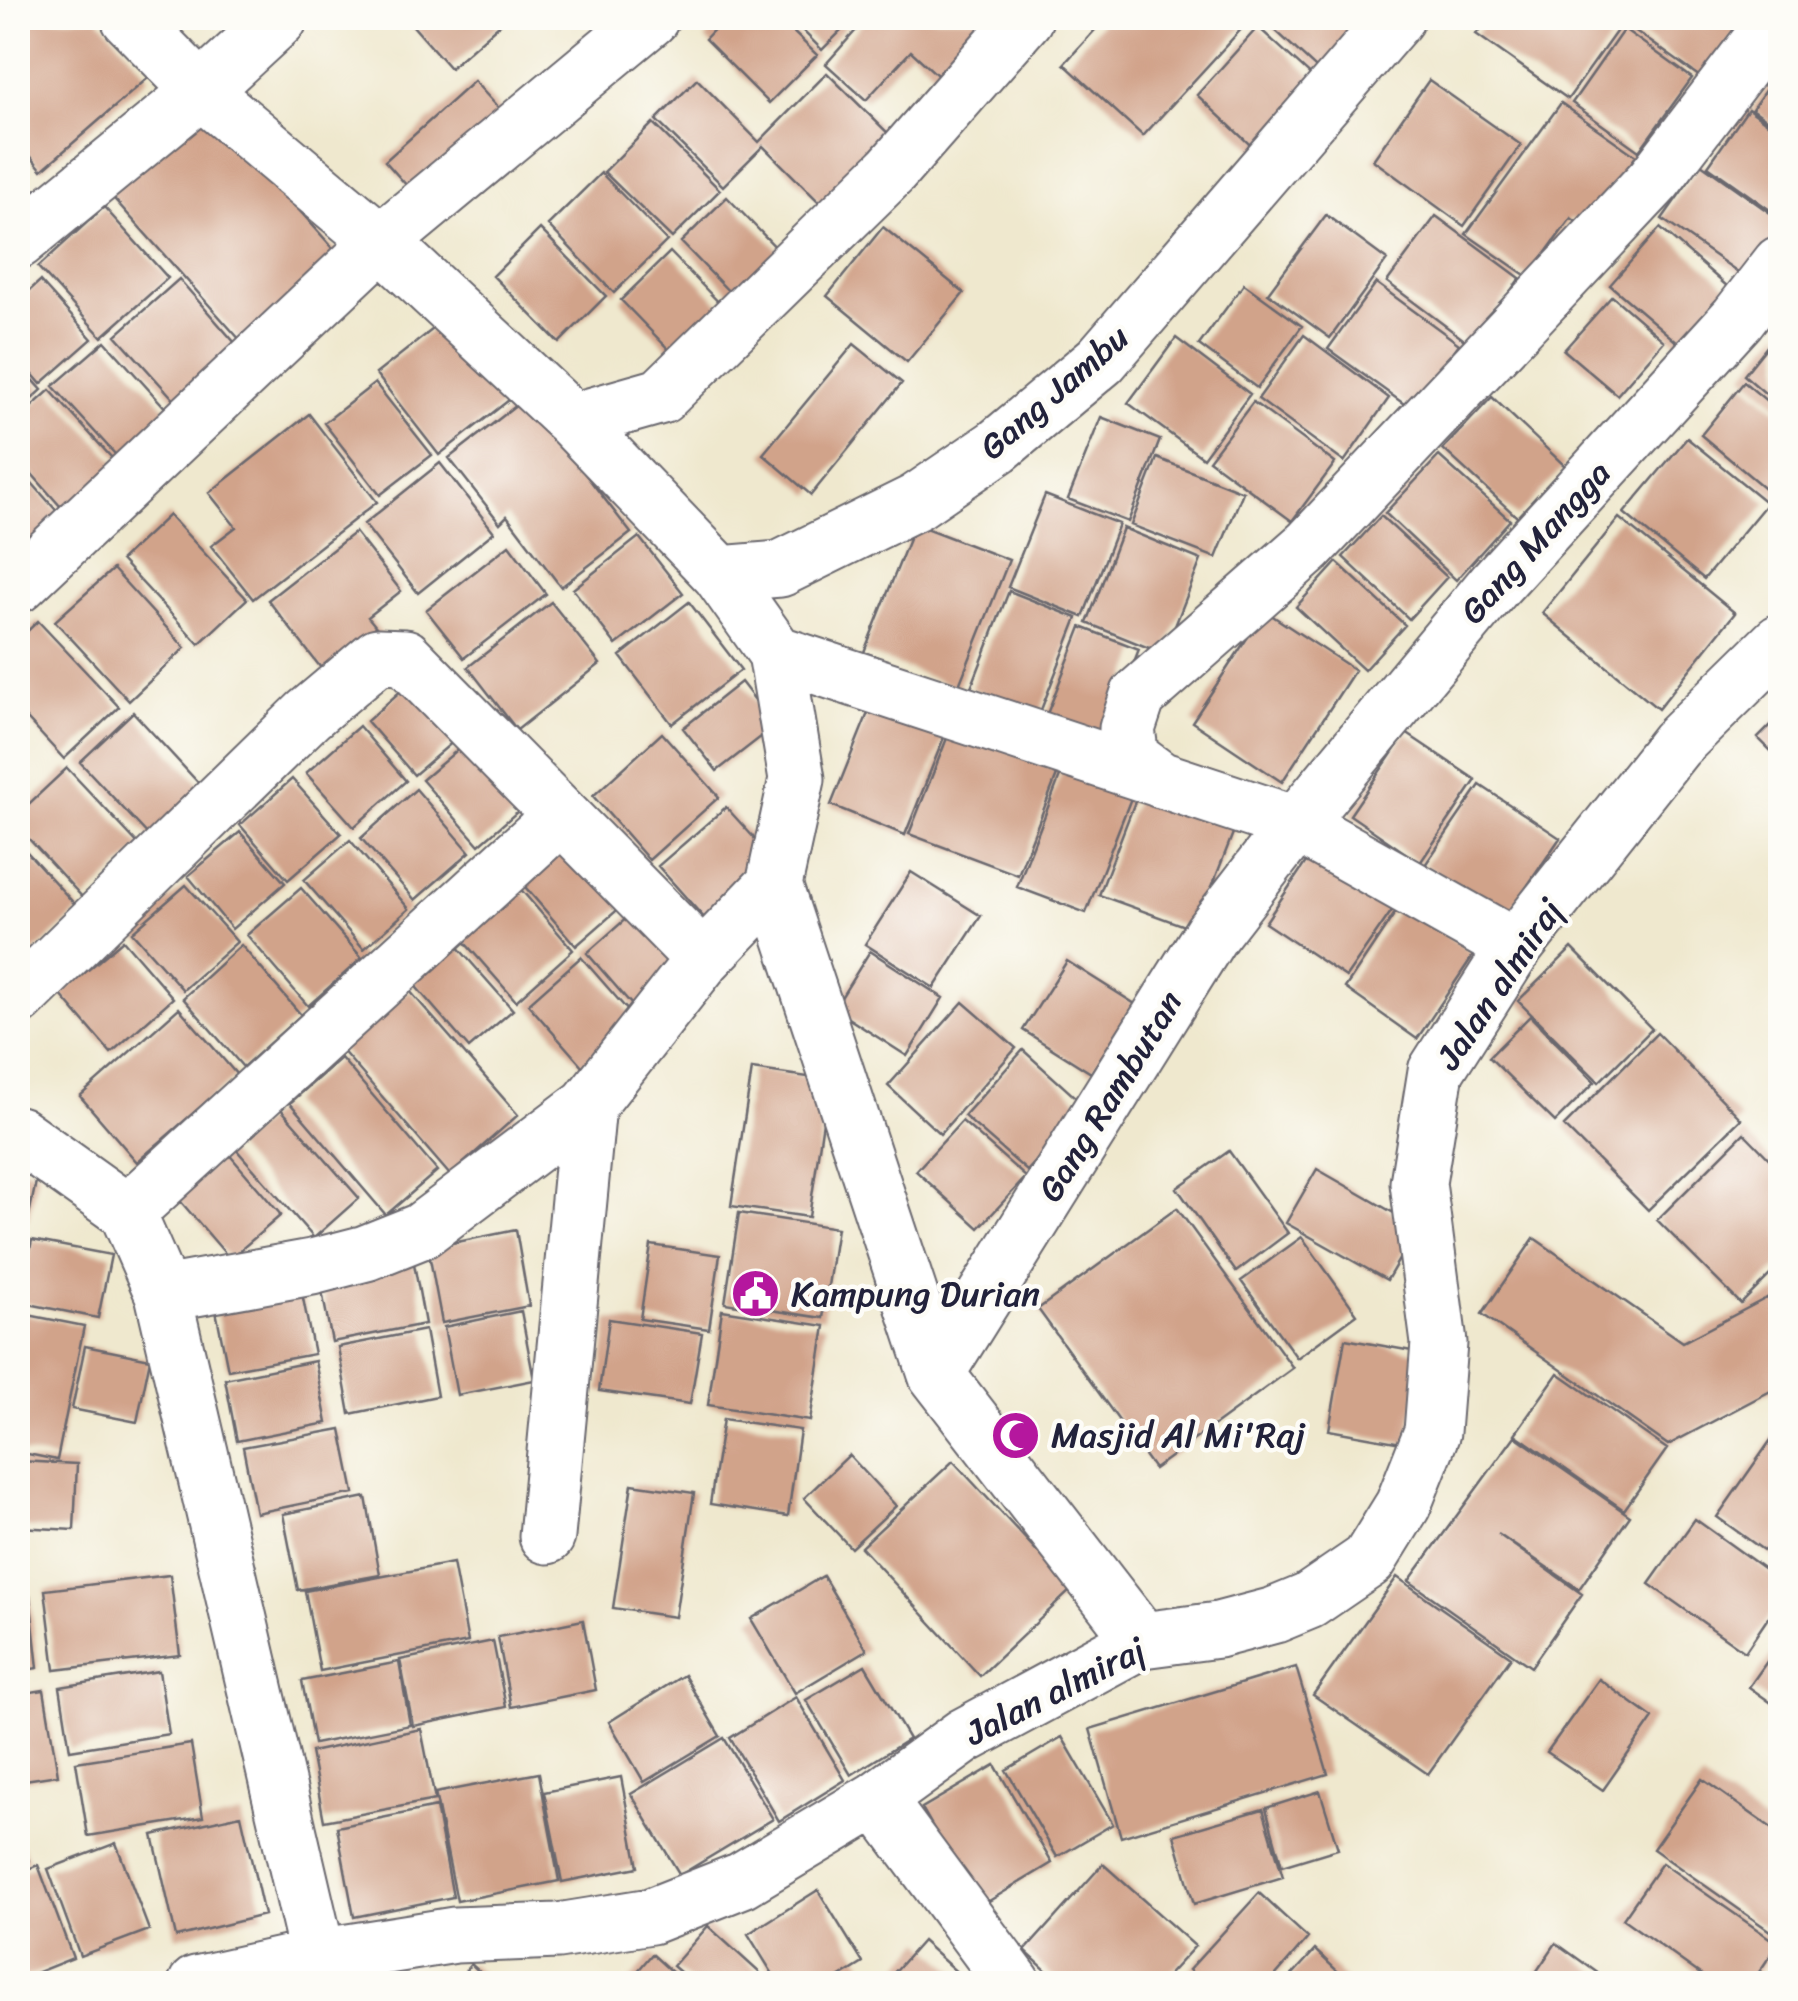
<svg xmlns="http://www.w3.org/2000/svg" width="1798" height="2001" viewBox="0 0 1798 2001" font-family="Sriracha,sans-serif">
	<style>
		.building { fill: #d1a38a }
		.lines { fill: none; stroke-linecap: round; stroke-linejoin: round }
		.minor-casing { stroke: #6a676e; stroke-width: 59 }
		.minor { stroke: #fff; stroke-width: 55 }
		.labels { text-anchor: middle; stroke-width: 9; stroke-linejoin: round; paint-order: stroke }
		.street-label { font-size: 35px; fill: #22223b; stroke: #fdfcf7 }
		.poi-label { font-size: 35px; fill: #22223b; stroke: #fdfcf7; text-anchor: start }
	</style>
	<rect width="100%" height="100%" fill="#fdfcf7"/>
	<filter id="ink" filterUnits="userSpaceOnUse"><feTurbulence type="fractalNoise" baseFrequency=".01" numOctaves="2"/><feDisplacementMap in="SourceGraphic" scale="20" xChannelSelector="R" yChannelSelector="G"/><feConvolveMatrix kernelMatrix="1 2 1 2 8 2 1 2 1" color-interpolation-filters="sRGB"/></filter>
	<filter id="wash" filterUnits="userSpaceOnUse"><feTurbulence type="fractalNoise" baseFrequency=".0048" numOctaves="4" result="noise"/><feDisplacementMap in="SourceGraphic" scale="40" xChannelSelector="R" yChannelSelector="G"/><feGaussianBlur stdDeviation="2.25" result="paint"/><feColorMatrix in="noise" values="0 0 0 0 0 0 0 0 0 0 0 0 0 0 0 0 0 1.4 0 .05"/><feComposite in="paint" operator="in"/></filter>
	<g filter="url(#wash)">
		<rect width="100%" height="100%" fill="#efe8ce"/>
		<g id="blocks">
			<path class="building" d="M98 18 149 77 42 170 18 141V19Z
				M406 18H507L450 68Z
				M725 18H779L817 55 769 103 705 39Z
				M790 18H854L822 50Z
				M867 18H988L1000 28 948 85 911 51 866 100 826 64Z
				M1106 18H1235L1244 26 1143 136 1064 64Z
				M1267 18H1382L1327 78 1264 20Z
				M1488 18H1626L1568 99 1476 34Z
				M1637 18H1746L1703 79 1630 27Z
				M1258 27 1326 89 1264 158 1197 95Z
				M1624 29 1692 78 1639 151 1572 103Z
				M1780 69V129L1752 109Z
				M827 73 901 146 833 216 763 146 723 186 656 120 697 79 759 142Z
				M1429 80 1521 145 1464 226 1373 160Z
				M474 81 514 125 424 205 385 161Z
				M1561 103 1636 156 1585 228 1571 218 1528 277 1466 234Z
				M206 106 348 265 250 351 109 193Z
				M1748 109 1780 132V217L1708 166Z
				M653 123 720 190 672 238 604 172Z
				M1701 164 1780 220V239L1751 281 1662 219Z
				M601 173 667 241 614 293 548 225Z
				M727 197 783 255 737 300 681 242Z
				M104 207 168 278 102 337 38 267Z
				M1326 215 1387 260 1330 338 1268 293Z
				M1436 216 1520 278 1471 345 1387 282Z
				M883 227 964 293 907 362 827 296Z
				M1660 228 1728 287 1679 344 1610 285Z
				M540 229 606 296 559 343 493 276Z
				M670 252 726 310 677 358 621 300Z
				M179 279 249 359 187 414 116 335Z
				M40 281 92 339 41 384 18 357V301Z
				M1376 283 1459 344 1411 409 1328 349Z
				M1244 284 1302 326 1257 388 1199 345Z
				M1612 296 1664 341 1617 395 1564 350Z
				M447 318 509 400 439 455 376 374Z
				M1780 330V406L1744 375Z
				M1304 335 1389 398 1344 462 1258 399Z
				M1176 338 1250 394 1203 458 1128 403Z
				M105 341 177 421 126 466 53 386Z
				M854 344 902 383 811 495 763 454Z
				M18 363 42 390 18 412Z
				M1744 382 1780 412V501L1701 435Z
				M375 383 432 455 380 495 324 423Z
				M50 390 121 468 68 515 18 458V419Z
				M1492 397 1565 466 1517 517 1443 449Z
				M526 398 631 533 561 587 507 516 500 523 449 458Z
				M1253 402 1335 463 1292 521 1209 460Z
				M309 414 377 502 253 599 211 546 236 527 209 493Z
				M1101 417 1160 440 1128 522 1068 499Z
				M1687 438 1767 503 1704 579 1624 513Z
				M1439 456 1510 520 1456 580 1385 513Z
				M1157 458 1243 492 1216 558 1131 525Z
				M440 463 494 532 418 593 364 524Z
				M18 467 69 525 18 572Z
				M1045 495 1119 524 1083 617 1008 587Z
				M169 515 247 599 199 644 121 560Z
				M1381 516 1447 577 1409 619 1343 557Z
				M1619 518 1735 613 1658 709 1542 613Z
				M915 524 1009 560 958 688 864 652Z
				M1123 528 1201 560 1164 654 1087 623Z
				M355 532 401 591 368 617 390 644 335 686 268 600Z
				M639 537 683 593 616 645 573 589Z
				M509 545 546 594 464 658 426 610Z
				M1337 562 1405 625 1364 670 1296 607Z
				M113 569 185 648 129 701 55 621Z
				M1009 591 1077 618 1039 715 971 688Z
				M551 602 600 664 517 730 468 667Z
				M689 602 741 670 672 724 620 656Z
				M1265 611 1355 670 1282 782 1192 722Z
				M38 621 119 707 64 759 18 709V640Z
				M1081 627 1139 649 1105 737 1047 714Z
				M414 679 462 734 414 775 367 721Z
				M741 682 775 726 717 771 683 728Z
				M876 693 950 722 905 835 831 805Z
				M133 712 204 789 152 839 80 762Z
				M1780 716V760L1758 738Z
				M359 726 406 781 354 827 306 773Z
				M951 728 1059 770 1018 875 909 834Z
				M662 733 719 797 649 860 593 796Z
				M1406 733 1476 780 1420 863 1350 815Z
				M475 735 532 799 479 845 422 780Z
				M1064 766 1133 793 1086 913 1017 887Z
				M67 768 141 847 85 900 18 827V814Z
				M292 779 341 834 288 880 240 825Z
				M1480 785 1560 838 1504 920 1425 865Z
				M416 789 470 852 415 900 361 838Z
				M1139 791 1235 828 1195 930 1099 895Z
				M726 807 775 861 707 921 658 866Z
				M566 827 630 899 576 946 514 874Z
				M240 832 285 883 232 929 188 876Z
				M350 840 409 909 364 949 304 880Z
				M18 842 80 910 32 954 18 938Z
				M1312 853 1393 909 1346 977 1265 923Z
				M911 872 981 916 934 988 865 944Z
				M511 878 573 950 516 1001 453 929Z
				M186 885 237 942 183 990 132 932Z
				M301 888 362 958 308 1006 247 935Z
				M1401 904 1474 954 1417 1039 1345 988Z
				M638 908 690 968 639 1013 587 953Z
				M123 940 173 998 111 1053 60 994Z
				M455 944 513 1010 469 1048 411 981Z
				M241 945 301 1015 243 1067 183 998Z
				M1572 948 1652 1029 1599 1082 1518 1001Z
				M870 951 943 998 907 1056 834 1009Z
				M581 957 636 1020 583 1067 528 1004Z
				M1067 961 1135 1004 1091 1073 1023 1030Z
				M409 990 518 1115 450 1175 341 1049Z
				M963 1002 1016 1048 940 1134 888 1086Z
				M179 1008 237 1075 137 1162 80 1096Z
				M1530 1016 1595 1082 1555 1122 1489 1057Z
				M1657 1033 1741 1119 1648 1210 1564 1126Z
				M1023 1050 1085 1106 1027 1171 964 1116Z
				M341 1058 437 1171 386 1215 290 1103Z
				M752 1069 829 1080 809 1217 731 1206Z
				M280 1108 359 1198 314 1238 235 1148Z
				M962 1121 1026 1177 979 1228 916 1171Z
				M1744 1133 1780 1170V1265L1741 1304 1657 1220Z
				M1229 1151 1288 1233 1236 1272 1177 1188Z
				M227 1152 281 1215 230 1259 176 1196Z
				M18 1168 38 1172 28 1220 18 1218Z
				M1317 1169 1418 1227 1387 1280 1286 1223Z
				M1177 1208 1293 1368 1154 1469 1038 1309Z
				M739 1213 837 1228 823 1318 725 1303Z
				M516 1230 529 1306 442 1323 428 1248Z
				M1302 1237 1357 1314 1297 1358 1241 1281Z
				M1534 1238 1683 1342 1780 1291V1386L1668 1445 1482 1314Z
				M32 1240 111 1255 98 1318 19 1302Z
				M651 1245 720 1255 709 1329 640 1319Z
				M413 1258 425 1324 332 1342 319 1276Z
				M300 1283 314 1354 228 1370 214 1301Z
				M722 1310 825 1326 810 1421 708 1405Z
				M521 1311 534 1380 457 1395 444 1327Z
				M18 1313 84 1326 57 1460 18 1452 21 1402H18Z
				M609 1319 702 1333 690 1404 599 1391Z
				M425 1330 437 1396 350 1414 338 1347Z
				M1345 1339 1423 1353 1407 1444 1329 1430Z
				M85 1346 150 1359 137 1422 72 1409Z
				M315 1361 327 1423 237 1441 225 1379Z
				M1558 1373 1667 1449 1624 1510 1515 1434Z
				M723 1419 800 1430 788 1516 710 1504Z
				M1780 1427V1562L1717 1517Z
				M341 1429 354 1493 256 1513 243 1447Z
				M1515 1436 1630 1516 1579 1589 1498 1534 1582 1594 1531 1667 1409 1581Z
				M849 1455 896 1506 851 1548 804 1498Z
				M18 1461 77 1464 74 1530 18 1527Z
				M953 1461 1072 1589 980 1676 861 1547Z
				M632 1484 694 1493 675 1617 613 1608Z
				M366 1497 380 1575 298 1590 283 1514Z
				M1695 1519 1780 1580V1600L1745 1652 1649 1584Z
				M453 1563 468 1642 320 1671 305 1591Z
				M170 1575 180 1655 55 1670 45 1590Z
				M823 1576 867 1650 795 1693 751 1619Z
				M1397 1577 1511 1657 1428 1774 1313 1695Z
				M30 1596 38 1668 18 1671V1598Z
				M583 1620 596 1690 511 1707 498 1637Z
				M493 1641 506 1707 413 1726 400 1660Z
				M1780 1643V1709L1749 1687Z
				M399 1662 410 1725 314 1744 302 1681Z
				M865 1665 909 1739 851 1775 806 1700Z
				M1296 1667 1328 1774 1121 1837 1090 1729Z
				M159 1671 169 1734 70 1750 60 1687Z
				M684 1675 720 1736 644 1782 609 1722Z
				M1599 1679 1653 1718 1603 1790 1547 1752Z
				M44 1690 58 1775 18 1781V1694Z
				M796 1697 845 1780 779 1821 730 1738Z
				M421 1729 435 1800 324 1821 311 1752Z
				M1062 1737 1113 1824 1057 1857 1006 1770Z
				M724 1738 773 1819 680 1875 631 1794Z
				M191 1744 203 1817 88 1836 76 1762Z
				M995 1765 1052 1863 979 1907 922 1808Z
				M539 1773 559 1881 457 1901 435 1793Z
				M621 1777 638 1867 562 1882 544 1792Z
				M1702 1779 1780 1834V1938L1653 1849Z
				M1320 1791 1338 1849 1282 1866 1266 1808Z
				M436 1807 453 1897 354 1917 337 1827Z
				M1263 1809 1283 1877 1194 1904 1174 1835Z
				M241 1815 264 1915 176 1937 153 1835Z
				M18 1833 29 1861 18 1866Z
				M116 1843 149 1930 80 1956 48 1869Z
				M1662 1863 1778 1944 1751 1984H1714L1623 1919Z
				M1103 1864 1195 1946 1160 1984H1061L1025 1951Z
				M38 1865 73 1958 18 1980V1873Z
				M818 1890 863 1963 829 1984H779L748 1934Z
				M1259 1893 1308 1938 1268 1984H1204L1189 1970Z
				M708 1926 772 1984H694L673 1966Z
				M922 1941 970 1984H884Z
				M1556 1943 1613 1984H1528Z
				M1315 1950 1351 1984H1284Z
				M652 1954 685 1984H627Z
				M471 1964 493 1984H454Z"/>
		</g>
	</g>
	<g filter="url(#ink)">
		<use href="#blocks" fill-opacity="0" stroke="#6a676e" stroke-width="2.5"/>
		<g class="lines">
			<defs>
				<path id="minor" d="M129 18 201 91 381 242 573 421 720 574 776 653 797 779 774 885 936 1374 1142 1640
					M18 241 201 91 280 18
					M573 421 661 396 891 171 1025 18
					M720 574 780 569 916 502 998 446 1101 360 1396 18
					M18 585 381 242 651 18
					M776 653 1296 824 1515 947
					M1161 780 1131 758 1127 729 1138 696 1309 546 1654 180 1778 18
					M18 998 308 715 378 656 405 657 703 959
					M18 1134 127 1212 163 1294 318 1957
					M127 1212 561 816
					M163 1294 312 1267 366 1253 421 1231 588 1105 703 959 774 885
					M936 1374 1212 933 1296 824 1495 584 1738 318 1780 264
					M547 1536 588 1105
					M877 1799 1014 1984
					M196 1984 318 1957 455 1935 558 1931 651 1916 742 1880 877 1799 964 1736 1142 1640 1218 1630 1275 1615 1309 1601 1369 1560 1403 1505 1432 1432 1439 1343 1418 1183 1436 1071 1515 947 1676 744 1780 642"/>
			</defs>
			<use href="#minor" class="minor-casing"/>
			<use href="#minor" class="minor"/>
		</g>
	</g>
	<defs>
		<symbol id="civic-disc" viewBox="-11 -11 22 22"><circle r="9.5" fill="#b5179e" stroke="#fdfcf7"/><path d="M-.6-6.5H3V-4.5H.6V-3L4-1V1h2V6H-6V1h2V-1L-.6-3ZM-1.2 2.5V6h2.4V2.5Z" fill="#fff"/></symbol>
		<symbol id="mosque-disc" viewBox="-11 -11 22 22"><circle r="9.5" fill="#b5179e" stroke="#fdfcf7"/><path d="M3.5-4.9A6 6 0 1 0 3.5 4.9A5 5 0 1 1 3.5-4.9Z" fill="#fff"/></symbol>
	</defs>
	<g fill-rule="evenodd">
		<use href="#civic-disc" x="728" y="1266" width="55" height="55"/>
		<use href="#mosque-disc" x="988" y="1408" width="55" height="55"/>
	</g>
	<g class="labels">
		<g class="street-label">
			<text transform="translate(1054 392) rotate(-41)" y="12">Gang Jambu</text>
			<text transform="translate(1535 542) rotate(-48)" y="12">Gang Mangga</text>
			<text transform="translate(1499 984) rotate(-56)" y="12">Jalan almiraj</text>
			<text transform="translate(1110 1096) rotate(-58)" y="12">Gang Rambutan</text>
			<text transform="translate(1055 1691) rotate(-27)" y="12">Jalan almiraj</text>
		</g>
		<g class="poi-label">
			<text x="791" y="1306">Kampung Durian</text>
			<text x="1051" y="1447">Masjid Al Mi'Raj</text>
		</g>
	</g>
	<rect width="1798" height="2001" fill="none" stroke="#fdfcf7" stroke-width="60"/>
</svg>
